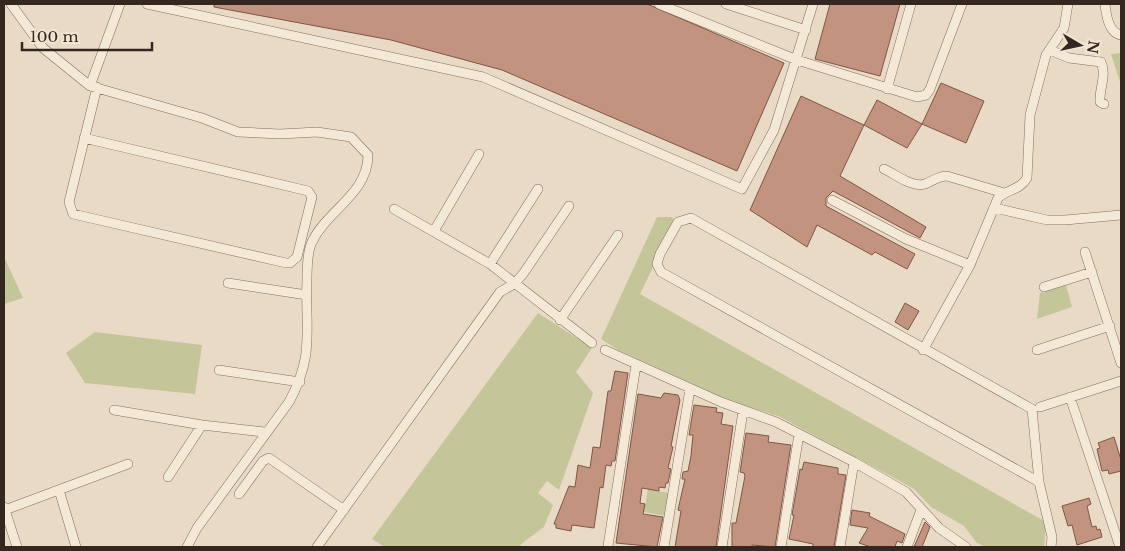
<svg xmlns="http://www.w3.org/2000/svg" width="1125" height="551" viewBox="0 0 1125 551" font-family="'Libre Baskerville',serif">
	<style>
		.green { fill: #c5c59a }
		.building { fill: #c2947f; stroke: #7e5646 }
		.lines { fill: none; stroke-linecap: round; stroke-linejoin: round }
		.minor-casing { stroke: #826d5d; stroke-width: 10 }
		.minor { stroke: #f4e9d7; stroke-width: 9 }
	</style>
	<rect width="100%" height="100%" fill="#e9dac5"/>
	<path class="green" d="M1121 53V85L1111 54Z
		M657 217H672L675 222 640 294 1046 522 1044 547H985L976 542 964 526 931 507 914 489 889 475 778 416 730 401 618 350 601 339Z
		M4 257 23 298 4 304Z
		M1066 285 1072 307 1037 319 1040 293Z
		M538 313 592 348 576 372 593 393 559 490 547 481 538 493 553 505 544 527 521 544 520 547H385L372 539Z
		M95 332 202 345 195 394 85 383 66 353Z
		M648 489 669 493 666 516 644 512Z"/>
	<path class="building" d="M214 4H647L784 63 737 171 502 70 391 40 214 7Z
		M830 4H900L880 76 815 59Z
		M941 83 984 101 966 143 922 124Z
		M801 96 864 125 840 176 926 227 920 238 833 191 826 198V206L915 254 907 269 875 252 872 255 817 225 807 247 750 210Z
		M877 100 922 124 907 148 864 125Z
		M905 303 919 311 908 330 895 322Z
		M615 371 628 373 615 461H612L611 466 606 465 603 488 600 487 594 528 572 525 571 531 556 528V524H554L569 486 575 487 578 465 590 468 593 447 600 448 608 391H611Z
		M664 393 678 395 680 400 671 446 673 447 668 468 671 469 668 483H666L665 488 659 487V491L642 488 640 503 645 504 643 514 663 517 657 547 616 543 638 394 661 398Z
		M694 405 717 408 716 412 723 413 721 424 733 426 716 547H675L681 511 678 510 685 479H682L683 472 688 471 691 456 693 435H689Z
		M746 433 769 436 768 442 791 445 775 547 752 545V547H732V523H736L745 476 744 473 740 472Z
		M1114 437 1121 460V471L1109 474 1108 470 1102 471 1097 449 1100 448 1098 443Z
		M804 462 838 468V474L846 475 834 547H813V544L789 539 794 515H792L800 469 802 470Z
		M1089 498 1091 504 1087 506 1092 527 1096 526 1097 530 1100 529 1102 537 1077 545 1072 525 1068 526 1062 506Z
		M852 510 870 513 869 516 905 534 902 543 897 541 895 547H871L859 543 868 528 850 525Z
		M925 522 930 527 922 547H914Z"/>
	<g class="lines">
		<defs>
			<path id="minor" d="M11 4 43 48 90 86 202 118 238 132 280 134 317 132 351 137 368 155C368 194 327 210 312 242 307 252 307 269 307 280 305 329 315 355 289 402L197 528 187 547
				M147 4 483 77 742 189 774 130 813 4
				M659 4 797 60 917 97 926 95 930 89 962 4
				M726 4 806 30
				M1105 4C1106 15 1109 33 1121 35
				M1050 50 1069 58 1101 62C1107 75 1099 89 1100 102L1104 104
				M90 86 120 4
				M887 89 911 4
				M84 138 308 191 312 197 297 257 290 263H286L73 214 69 202 97 87
				M884 169C895 174 912 188 925 184 933 181 938 176 947 176L1004 193
				M832 200 906 239 970 265
				M995 208 1047 220H1065L1121 215
				M394 209 490 264 592 343
				M434 231 479 154
				M1085 252 1121 363
				M490 264 538 189
				M228 283 307 295
				M1044 287 1092 272
				M560 320 618 235
				M605 350 721 402 776 422 854 462 906 492 939 528 966 547
				M923 350 970 265 998 198C1008 189 1020 190 1027 178L1030 115 1046 55 1064 28 1068 4
				M1037 350 1110 326
				M219 370 300 382
				M1070 397 1120 547
				M1040 407 1121 381
				M114 410 202 425 264 432
				M168 477 202 425
				M1039 482 661 272 657 264 660 254 678 222 691 218 1032 409 1039 482 1052 537 1051 547
				M59 490 76 547
				M239 494 263 461 269 458 344 510
				M4 507 17 547
				M5 510 128 464
				M608 546 636 365
				M317 547 500 292 514 284 523 274 569 206
				M664 547 690 389
				M722 547 743 411
				M781 547 799 434
				M840 547 854 462
				M907 547 921 510"/>
		</defs>
		<use href="#minor" class="minor-casing"/>
		<use href="#minor" class="minor"/>
	</g>
	<rect width="1125" height="551" fill="none" stroke="#33271f" stroke-width="10"/>
	<g transform="translate(1080 45) rotate(99)" stroke="#f1e5d4" stroke-width="4" paint-order="stroke">
	<path d="M0-4L9 19L0 12L-9 19Z" fill="#33271f"/>
	<text y="-8" font-size="14" font-weight="bold" text-anchor="middle" fill="#33271f">N</text>
	</g>
	<path d="M22 42v8h130v-8" fill="none" stroke="#33271f" stroke-width="2.5"/>
	<text x="30" y="42" font-size="15" fill="#33271f" stroke="#f1e5d4" stroke-width="4" paint-order="stroke">100 m</text>
</svg>
